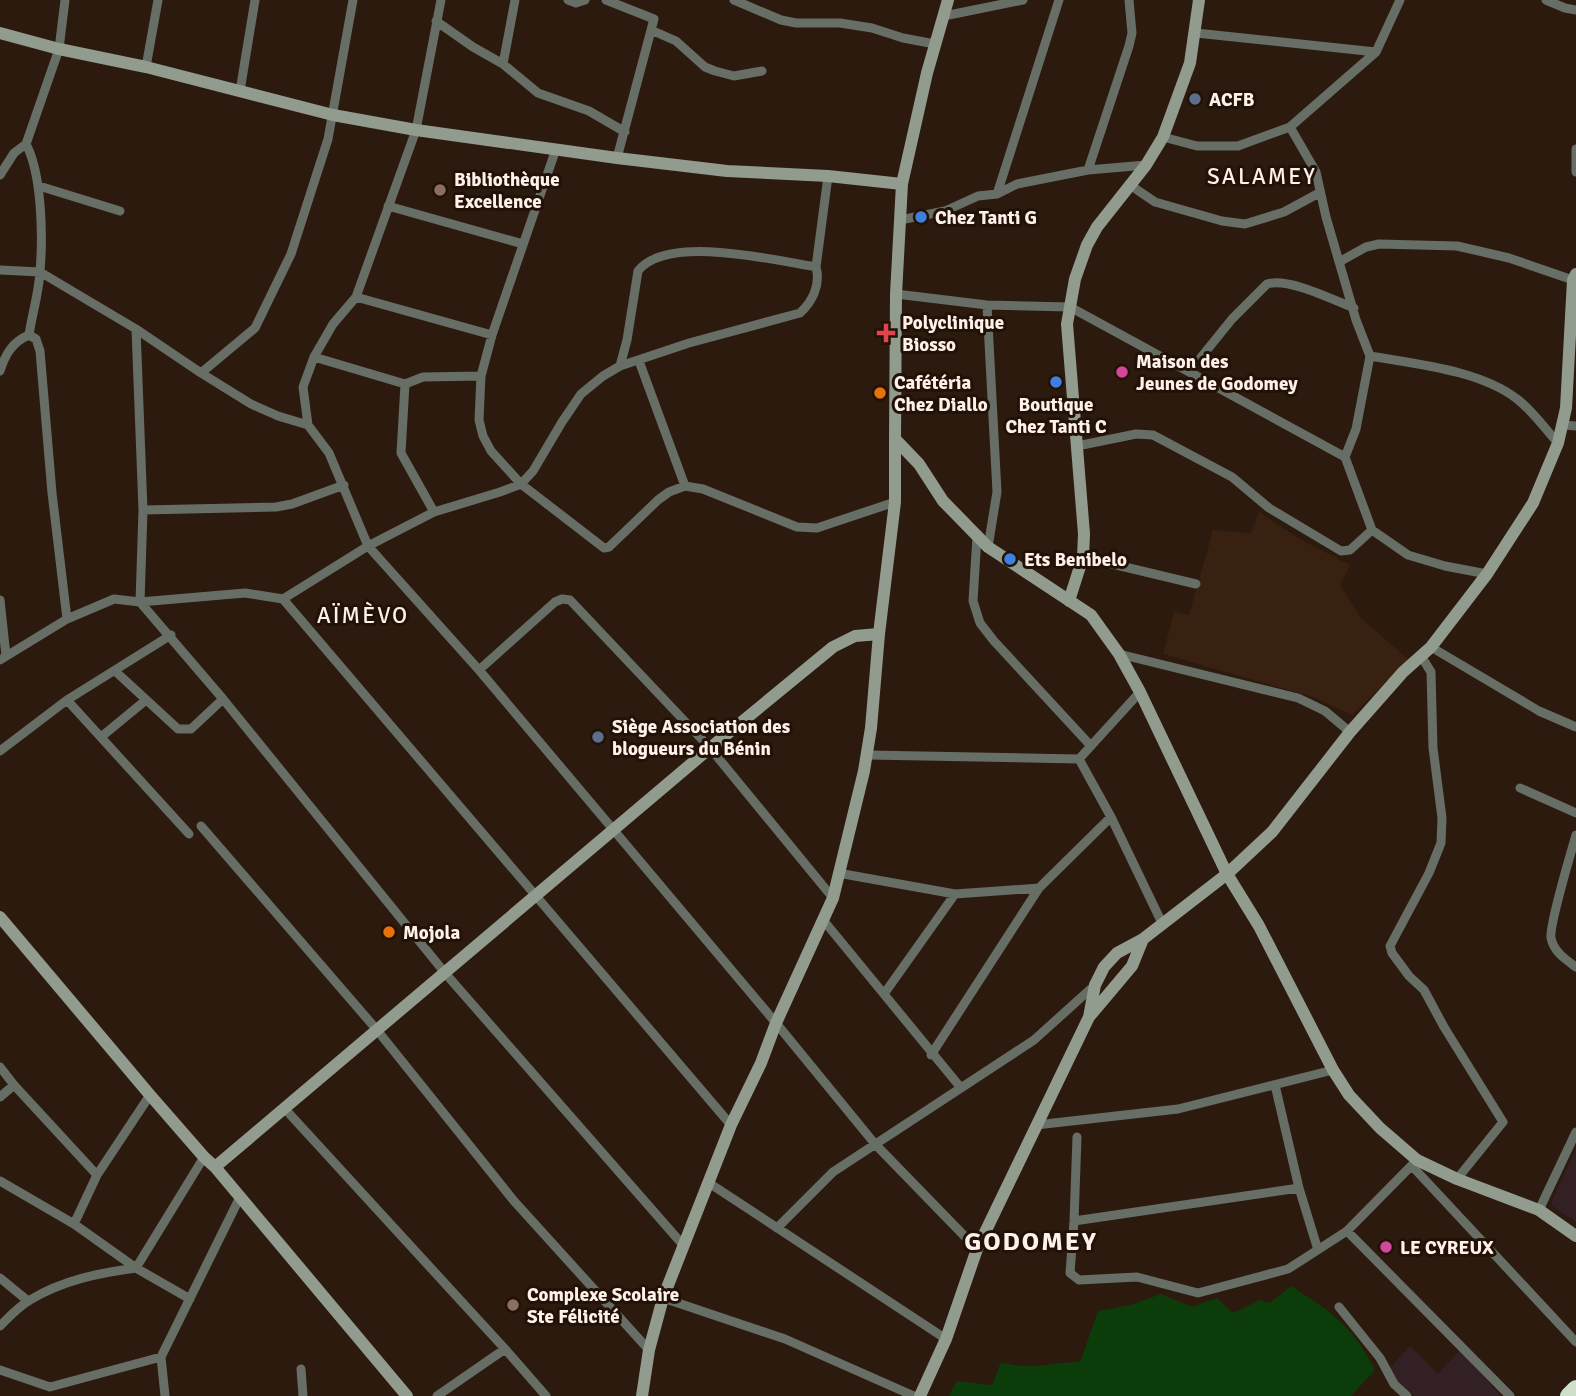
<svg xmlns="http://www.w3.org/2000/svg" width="1576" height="1396" viewBox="0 0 1576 1396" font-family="Signika,sans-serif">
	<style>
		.commercial { fill: #322025 }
		.built { fill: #392112 }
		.green { fill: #0c3c09 }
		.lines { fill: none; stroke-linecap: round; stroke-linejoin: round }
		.street { stroke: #676e65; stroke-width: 9 }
		.secondary { stroke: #919c8e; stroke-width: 12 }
		.highway { stroke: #cee0ca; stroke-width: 18 }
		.service-dot { fill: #5c6f8a; stroke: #221106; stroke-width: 2.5 }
		.education-dot { fill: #8d6e63; stroke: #221106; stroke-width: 2.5 }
		.shop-dot { fill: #3f7fe0; stroke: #221106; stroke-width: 2.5 }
		.health-dot { fill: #e0444e; stroke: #221106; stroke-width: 2.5 }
		.hotel-dot { fill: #d1479c; stroke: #221106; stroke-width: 2.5 }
		.food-dot { fill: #e8710a; stroke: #221106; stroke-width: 2.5 }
		.labels { text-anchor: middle; stroke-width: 6; stroke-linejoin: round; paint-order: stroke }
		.poi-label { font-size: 19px; font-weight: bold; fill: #fff1ea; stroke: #221106; text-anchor: start }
		.quarter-label { font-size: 23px; letter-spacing: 2px; fill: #fff1ea; stroke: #221106 }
		.district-label { font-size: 26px; font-weight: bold; letter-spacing: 2px; fill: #fff1ea; stroke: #221106 }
	</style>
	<rect width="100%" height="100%" fill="#2c1a0e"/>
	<path class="commercial" d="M1576 1149V1222L1552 1206V1200Z
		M1410 1346 1438 1374 1460 1350 1501 1396H1414L1386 1372Z"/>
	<path class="built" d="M1259 512 1298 538 1350 565 1340 585 1361 618 1409 660 1352 715 1313 697 1163 654 1174 612 1189 615 1213 530 1251 533Z"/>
	<path class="green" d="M1291 1286C1332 1313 1352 1324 1375 1370L1351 1396H949L957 1381 992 1385 1001 1362C1029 1371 1052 1362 1080 1362L1098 1311 1130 1305 1161 1294 1192 1307 1217 1298 1233 1313 1260 1300 1270 1303Z"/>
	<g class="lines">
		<path class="street" d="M568 0 576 3 585 0
			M606 0 654 19 617 158
			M734 0 781 20 796 23H840L872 28 903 38 935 44
			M1546 0 1565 8 1576 10
			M944 16 1023 0
			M436 21 473 47 503 64 538 93 589 111 625 132
			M651 30 676 41 705 67 715 71 734 76 762 71
			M1196 33 1376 52
			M503 64 515 0
			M146 67 158 0
			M240 91 255 0
			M1290 127 1316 172 1326 217 1356 320 1370 356 1356 429 1345 457
			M1163 137 1197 146H1238L1290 127 1376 52 1400 0
			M556 149 492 335 481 376 479 420 483 436 491 451 521 484 604 548 609 547 658 500 669 492 685 486 703 489 797 527 817 528 895 502
			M1576 149V172
			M1088 170 1129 46 1132 33 1129 0
			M0 175 14 153 26 144
			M1130 185 1155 202 1222 221 1245 224 1284 212 1319 193
			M39 186 120 211
			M997 194 1059 0
			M388 206 523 244
			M900 220 945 211 978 196 997 194 1017 184 1088 170 1146 165
			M1339 262 1366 247 1379 244 1457 246 1509 258 1573 280
			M0 270 40 272 136 329 201 373 251 404 278 416 308 425 329 453 368 546 479 670 776 1023 875 1144 977 1249
			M896 294 987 305 1070 307 1345 457 1372 530 1408 555 1445 566 1487 574
			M356 297 492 335
			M987 305 997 492 988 547
			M136 329 143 510 140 602 223 699 445 973 683 1245
			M29 335C32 314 39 293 40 271 43 237 42 174 26 144L59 49 65 0
			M29 335 36 339 40 351 52 493 67 619
			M1370 356C1415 364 1480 370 1517 399 1532 410 1545 429 1558 443
			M314 357 405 384 423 377 481 376
			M639 361 685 486
			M620 366 627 340 638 271C667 234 774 260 816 267
			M0 371C5 355 12 342 29 335
			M1190 371 1232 319 1267 284C1288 277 1333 300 1354 308
			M201 373 255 328 291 254 328 139 353 0
			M405 384 401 453 434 512
			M308 425 303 387 314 357 333 324 356 297 416 130 441 0
			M1563 425 1576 426
			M1077 446 1136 434 1153 435 1232 477 1269 508 1341 551 1350 550 1372 530
			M143 510 276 507 292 504 344 485
			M977 536 973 601 980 623 994 641 1091 746
			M1083 557 1196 584
			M283 599 731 1125
			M0 600 6 656
			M1431 647 1539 711 1576 727
			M1119 654 1298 698 1325 711 1350 732
			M1421 656 1431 672 1433 748 1442 818 1441 843 1429 873 1390 946 1392 953 1409 976 1424 990 1444 1027 1503 1122 1457 1179
			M0 660 67 619 114 599 140 602 245 593 283 599 368 546 434 512 500 492 521 484 533 471 562 422 581 394 603 376 620 366 689 343 800 313C812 302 821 285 816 267L828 176
			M479 670 555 602 562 599 570 600 710 748 833 898
			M115 671 178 729H191L223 699
			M67 700 189 834
			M101 737 146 700
			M0 751 67 700 171 635
			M868 755 1079 759 1140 692
			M1079 759 1111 817 1162 923
			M1520 788 1576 813
			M201 826 377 1030 514 1201 649 1350
			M1576 835C1571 853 1549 925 1551 938 1554 952 1565 959 1576 967
			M838 873 955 894 1039 888
			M824 921 961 1088
			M884 994 955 894
			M931 1055 1039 888 1111 817
			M0 1067 14 1085 97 1175
			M1275 1085 1299 1188 1318 1250
			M0 1097 14 1085
			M285 1109 505 1349 546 1396
			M1036 1125 1178 1109 1333 1070
			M1077 1137 1074 1221 1070 1273 1079 1280 1137 1277 1198 1293 1288 1269 1347 1231 1417 1160
			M1412 1166 1576 1342
			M0 1181 74 1224 136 1268 190 1299
			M709 1183 946 1339
			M1539 1210 1576 1132
			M1074 1221 1299 1188
			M74 1224 97 1175 150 1095
			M777 1228 833 1172 1034 1040 1095 985
			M1347 1231 1510 1396
			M0 1278 28 1301
			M663 1298 785 1339 914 1396
			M1339 1307 1380 1358 1394 1384 1407 1396
			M0 1326C9 1317 19 1306 30 1300 63 1280 99 1273 136 1268L204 1157
			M301 1369 303 1396
			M0 1370 50 1387 161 1357
			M165 1396 161 1357 240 1197
			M437 1396 505 1349"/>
		<path class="secondary" d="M948 0 927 73 902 184 896 294 895 439 919 464 943 501 988 547 1091 615 1119 654 1140 692 1227 874 1259 926 1333 1070 1349 1095 1380 1128 1417 1160 1457 1179 1539 1210 1576 1236
			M0 33 59 49 146 67 333 115 416 130 617 158 727 171 828 176 902 184
			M1069 601 1083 557 1084 534 1067 324 1075 279 1087 245 1097 227 1146 165 1163 137 1190 63 1199 0
			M0 917 150 1095 204 1157 215 1167 407 1396
			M1089 1017 1132 966 1143 939
			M215 1167 710 748 833 647 855 636 879 634
			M642 1396 649 1350 663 1298 731 1125 761 1063 776 1023 833 898 864 771 871 728 879 634 895 502V439
			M920 1396 946 1339 977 1249 1089 1017 1095 985 1104 967 1117 953 1143 939 1227 874 1272 832 1350 732 1403 672 1431 647 1487 574 1533 503 1558 443 1566 408 1573 280 1576 274"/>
		<path class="highway" d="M1569 1396 1576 1389"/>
	</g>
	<g class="service-dot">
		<circle cx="1195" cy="99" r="7"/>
		<circle cx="598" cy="737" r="7"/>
	</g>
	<g class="education-dot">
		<circle cx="440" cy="190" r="7"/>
		<circle cx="513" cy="1305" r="7"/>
	</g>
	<g class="shop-dot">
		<circle cx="921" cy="217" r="7"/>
		<circle cx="1056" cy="382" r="7"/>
		<circle cx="1010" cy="559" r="7"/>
	</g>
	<path class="health-dot" d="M882.5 322.5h7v7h7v7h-7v7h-7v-7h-7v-7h7z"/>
	<g class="hotel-dot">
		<circle cx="1122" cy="372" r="7"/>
		<circle cx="1386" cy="1247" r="7"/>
	</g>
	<g class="food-dot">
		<circle cx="880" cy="393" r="7"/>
		<circle cx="389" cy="932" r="7"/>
	</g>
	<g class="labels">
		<g class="poi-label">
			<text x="1209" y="106">ACFB</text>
			<text x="454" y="186">Bibliothèque<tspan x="454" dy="22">Excellence</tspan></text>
			<text x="935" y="224">Chez Tanti G</text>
			<text x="902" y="329">Polyclinique<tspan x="902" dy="22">Biosso</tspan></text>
			<text x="1136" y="368">Maison des<tspan x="1136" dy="22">Jeunes de Godomey</tspan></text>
			<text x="894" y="389">Cafétéria<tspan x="894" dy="22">Chez Diallo</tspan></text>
			<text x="1056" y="411" text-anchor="middle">Boutique<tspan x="1056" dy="22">Chez Tanti C</tspan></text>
			<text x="1024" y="566">Ets Benibelo</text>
			<text x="612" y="733">Siège Association des<tspan x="612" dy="22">blogueurs du Bénin</tspan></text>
			<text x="403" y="939">Mojola</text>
			<text x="1400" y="1254">LE CYREUX</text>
			<text x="527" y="1301">Complexe Scolaire<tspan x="527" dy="22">Ste Félicité</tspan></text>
		</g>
		<g class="quarter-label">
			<text x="1262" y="184">SALAMEY</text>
			<text x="363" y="623">AÏMÈVO</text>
		</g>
		<g class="district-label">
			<text x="1031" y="1250">GODOMEY</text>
		</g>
	</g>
</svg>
